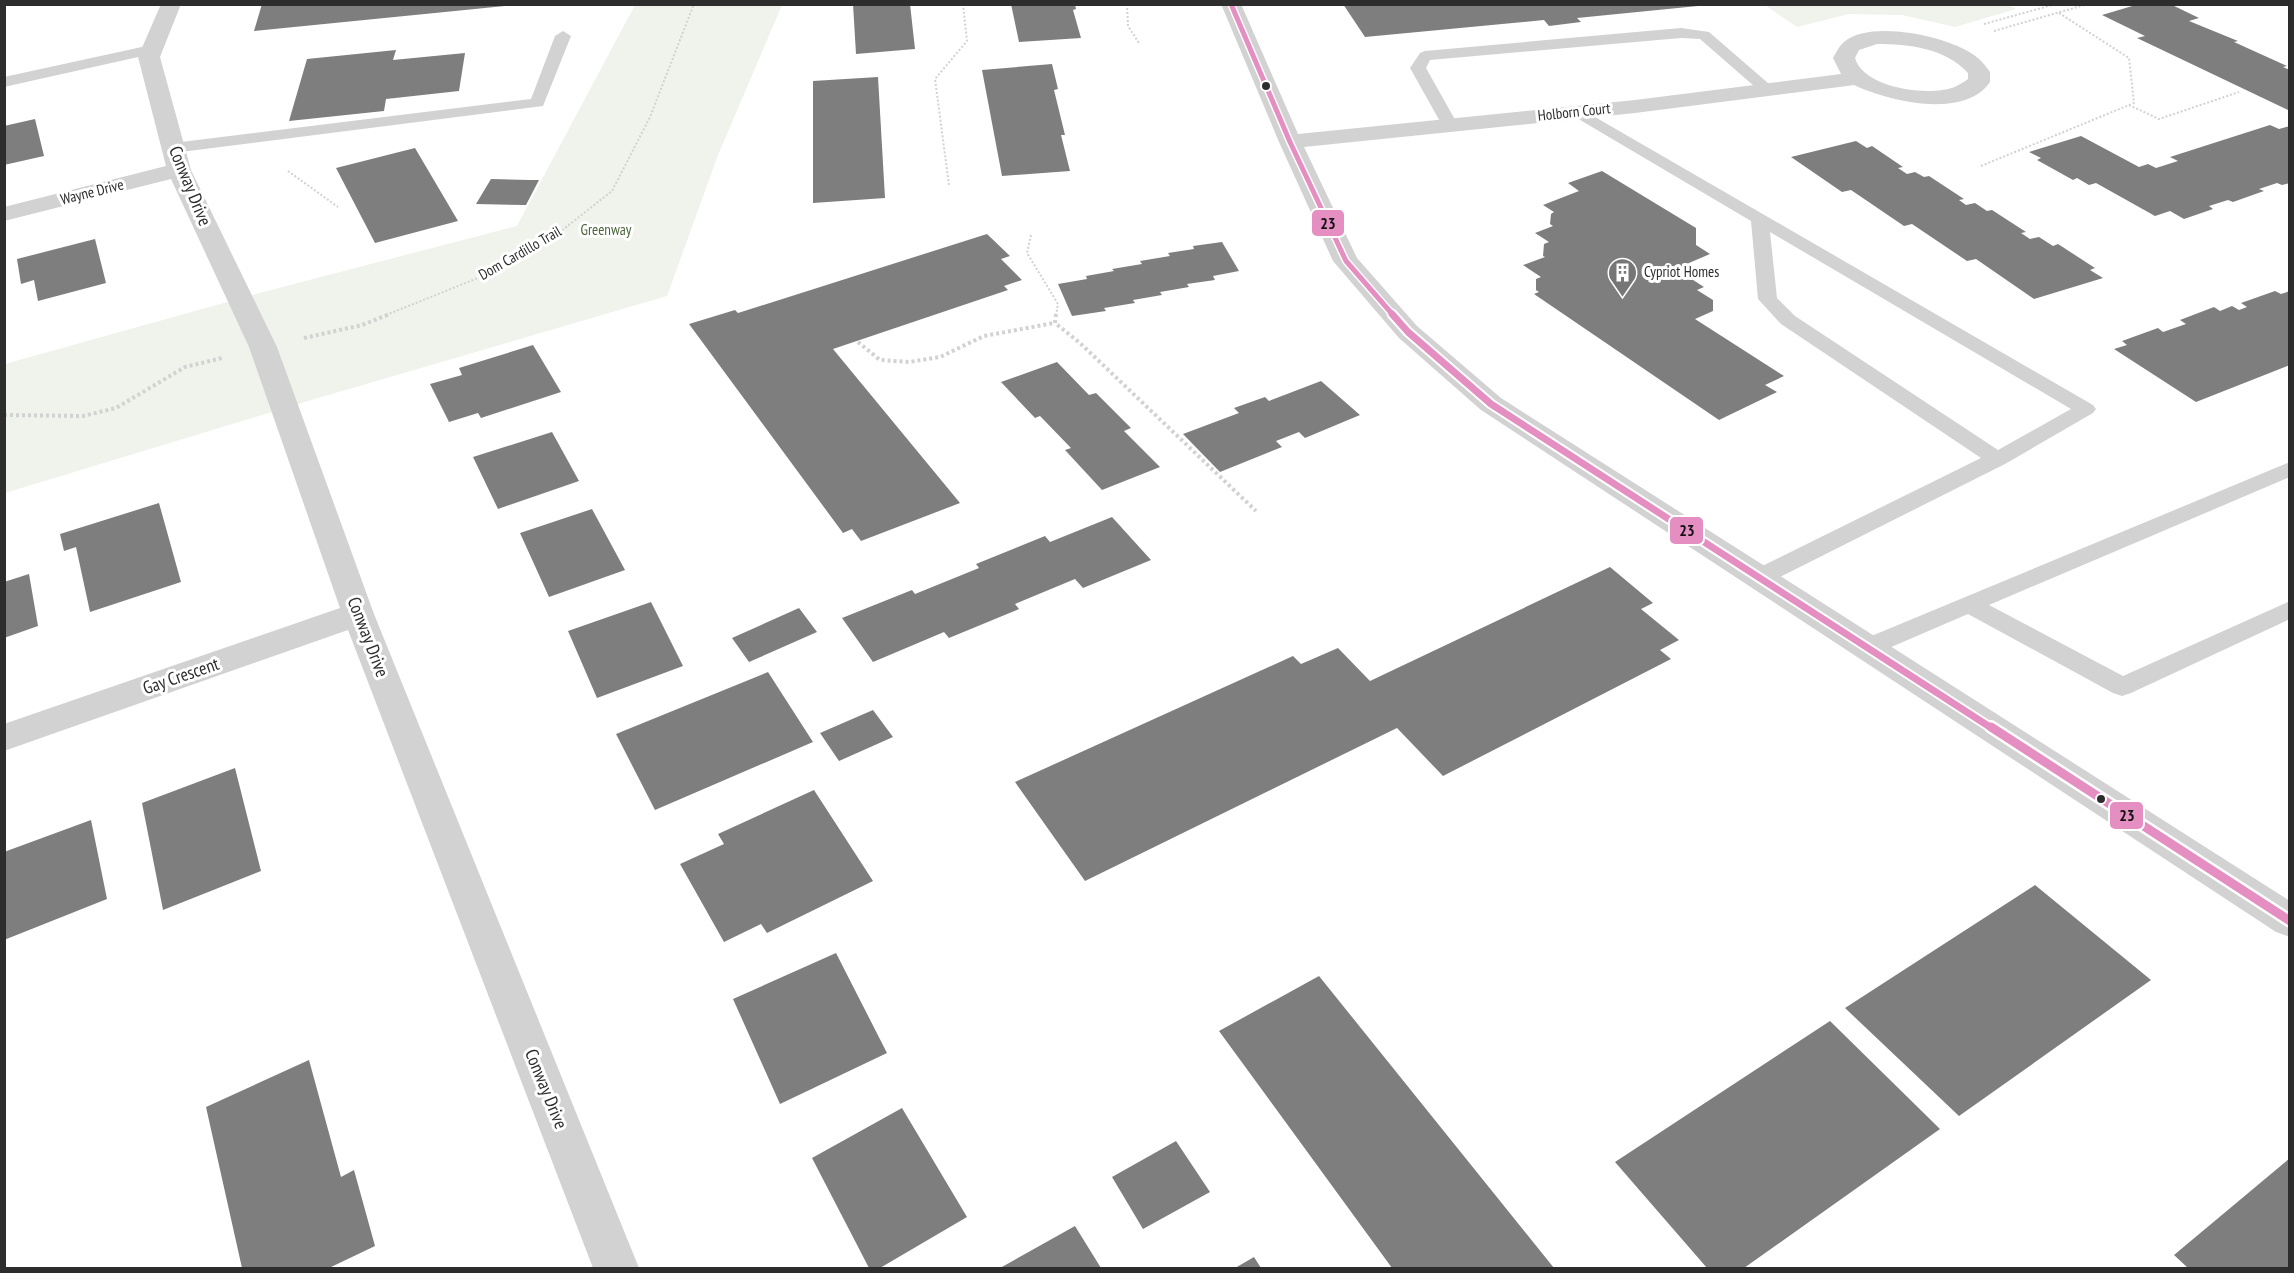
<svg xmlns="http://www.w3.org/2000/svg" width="2294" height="1273" viewBox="0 0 2294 1273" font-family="'PT Sans Narrow',sans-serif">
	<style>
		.green { fill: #eff3eb }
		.building { fill: #7e7e7e }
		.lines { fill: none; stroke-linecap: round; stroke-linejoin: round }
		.path-far1 { stroke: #d2d2d2; stroke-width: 2; stroke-dasharray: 2 2; stroke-linecap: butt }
		.path { stroke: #d2d2d2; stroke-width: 4; stroke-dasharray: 3 3; stroke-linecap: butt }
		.lane { fill: #d2d2d2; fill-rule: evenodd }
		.street { fill: #d2d2d2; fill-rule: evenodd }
		.bus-1-far2-casing { stroke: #fff; stroke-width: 8 }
		.bus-1-far1-casing { stroke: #fff; stroke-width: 11 }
		.bus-1-casing { stroke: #fff; stroke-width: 14 }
		.bus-1-far2 { stroke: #e48ec1; stroke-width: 5 }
		.bus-1-far1 { stroke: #e48ec1; stroke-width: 7 }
		.bus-1 { stroke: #e48ec1; stroke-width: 9 }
		.bus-dot { fill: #2d2d2d; stroke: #fff; stroke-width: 2 }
		.labels { text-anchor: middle; stroke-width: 6; stroke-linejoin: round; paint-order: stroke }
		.far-street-label { font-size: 15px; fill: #2d2d2d; stroke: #fff }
		.far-park-label { font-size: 15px; fill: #4d653d; stroke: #fff }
		.far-poi-label { font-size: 15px; fill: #2d2d2d; stroke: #fff; text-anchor: start }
		.street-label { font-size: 18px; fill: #2d2d2d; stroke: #fff }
		.line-badge { stroke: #fff; stroke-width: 2 }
		.pale-badge-label { font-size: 16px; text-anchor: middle; font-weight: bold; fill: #111 }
	</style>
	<rect width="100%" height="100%" fill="#fff"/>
	<path class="green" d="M635 5H782L718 155 667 296 318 398 5 493V364L267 291 517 226Z
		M2009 5 2016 9 1955 27 1902 15 1849 14 1797 27 1765 5Z"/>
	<path class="building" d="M262 4H505V6L254 31Z
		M853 4H910L915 49 856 54Z
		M1011 4H1075L1076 9 1073 10 1081 38 1019 42Z
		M1343 4H1698V6L1577 18 1581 22 1549 26 1544 20 1365 37Z
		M2139 4H2170L2199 18 2189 21 2238 41 2234 42 2287 66 2283 67 2290 70V111L2137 38 2145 36 2102 15Z
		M396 50 393 60 465 53 459 91 386 99 384 111 289 121 307 59Z
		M1052 64 1058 89 1054 90 1065 135H1061L1070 171 1002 176 982 70Z
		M878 77 885 198 813 203V81Z
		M35 119 44 156 4 165V126Z
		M2270 125 2279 129 2290 126V183L2282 185 2277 183 2259 189 2264 191 2233 202 2228 200 2209 206 2213 209 2184 219 2170 211 2155 216 2096 183 2089 185 2077 178 2073 180 2037 160 2041 158 2029 152 2081 136 2139 167 2148 164 2156 168 2178 161 2170 157Z
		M1856 141 1867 148 1872 146 1903 167 1898 168 1907 174 1915 172 1924 177 1929 176 1964 199 1959 200 1966 205 1975 203 1987 211 1992 210 2026 232 2021 233 2030 239 2039 237 2053 246 2058 244 2095 268 2090 270 2103 278 2034 299 1976 259 1967 261 1912 224 1904 226 1851 190 1842 192 1791 157Z
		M415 148 458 221 375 243 336 168Z
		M1602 171 1696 228V245L1710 254 1689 263 1694 266V276L1690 278 1704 287 1697 290 1713 300V311L1695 319 1784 376 1765 385 1777 392 1719 420 1534 294 1539 292 1536 290V279L1541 277 1523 265 1545 257 1543 256 1544 244 1549 242 1535 233 1553 226 1550 224 1551 214 1554 212 1543 205 1579 191 1568 183Z
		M491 179 530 180H539L526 205 476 204Z
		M987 234 1010 256 1001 259 1022 280 1004 286 1008 290 833 349 960 503 861 541 852 529 843 533 689 324 735 310 738 313Z
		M95 239 106 283 38 301 34 280 21 284 17 259Z
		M1222 242 1239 271 1213 276 1215 280 1187 284 1189 287 1160 292 1162 295 1133 300 1135 303 1104 308 1106 311 1072 316 1058 284 1087 279 1086 276 1114 271 1112 269 1142 264 1140 261 1170 256 1168 253 1194 249 1193 246Z
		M2275 291 2281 294 2290 291V365L2196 402 2114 349 2127 345 2122 341 2158 328 2163 332 2186 324 2180 320 2214 307 2220 311 2232 306 2239 310 2247 307 2241 303Z
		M533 345 561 392 481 418 478 413 449 422 430 384 462 375 459 368Z
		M1057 362 1089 395 1096 393 1131 428 1124 431 1160 467 1102 490 1065 450 1071 448 1040 416 1035 418 1001 382Z
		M1321 381 1360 415 1305 438 1299 432 1276 441 1282 447 1220 472 1183 434 1239 413 1234 408 1265 397 1269 401Z
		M552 432 579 481 498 509 473 457Z
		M159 503 181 582 90 612 76 547 64 551 60 534Z
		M592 509 625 570 549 597 520 533Z
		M1112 517 1151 560 1083 588 1075 579 1015 604 1019 609 949 638 944 632 873 662 842 618 912 590 915 594 979 568 976 564 1045 536 1050 542Z
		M1610 567 1653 603 1641 609 1679 640 1660 650 1671 659 1443 776 1397 728 1085 881 1015 782 1293 656 1301 664 1338 648 1370 681Z
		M29 574 38 626 4 638V582Z
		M651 602 683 666 597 698 568 631Z
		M799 608 817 632 749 662 732 638Z
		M768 672 813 742 655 810 616 734Z
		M873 710 893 737 839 761 820 733Z
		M235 768 261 871 163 910 142 803Z
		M814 790 873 881 767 933 761 924 724 942 680 864 724 844 718 834Z
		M91 820 107 899 4 940V852Z
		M2035 885 2151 980 1959 1116 1845 1008Z
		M836 953 887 1053 780 1104 733 999Z
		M1319 976 1554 1268H1392L1219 1031Z
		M1830 1021 1940 1129 1744 1268H1707L1615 1162Z
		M309 1060 341 1177 354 1170 375 1246 329 1268H242L206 1107Z
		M902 1108 967 1217 880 1268H869L812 1158Z
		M1176 1141 1210 1192 1143 1229 1112 1177Z
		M2290 1158V1268H2188L2174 1255Z
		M1075 1226 1101 1268H1000Z
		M1254 1257 1261 1268H1235Z"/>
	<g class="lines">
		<path class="path-far1" d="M1127 4 1128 26 1139 43
			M1984 24 2056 4
			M1994 31 2088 4
			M2129 105 2159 119 2239 92
			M1981 166 2134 103 2129 58 2059 13
			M288 171 338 207
			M949 185 935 79 967 41 963 4
			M1031 235 1027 253 1058 304 1056 315
			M386 315 483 276 551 239 612 191 650 117 694 4"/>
		<path class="path" d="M1056 314 1055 323 1080 343 1256 511
			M304 338 362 325 390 314
			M858 342 880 360 909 362 940 357 984 336 1054 323
			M4 415 83 416 116 408 185 367 222 358"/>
		<path class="lane" d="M1681 28 1709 32 1776 90 1768 95 1762 93 1700 39 1681 38 1430 60 1426 68 1458 125 1450 130 1442 125 1410 68 1420 53 1425 51Z
			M563 31 571 36 543 106 173 153 165 148 173 143 531 99 555 36Z
			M151 45 156 47 159 50 156 53 4 87V77Z
			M1576 106 2093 405 2096 409 2093 413 2005 464 1766 584 1758 586 1750 584 1746 578 1750 572 1981 458 1781 324 1758 299 1751 221 1570 114 1568 111ZM1770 232 2071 409 1998 450 1795 316 1777 298Z
			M2290 462V477L1989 605 2123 676 2290 601V619L2131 693 2122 696 2113 693 1968 614 1875 654 1866 657 1857 654 1854 648 1857 642Z"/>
		<path class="street" d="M161 4H181L160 57 191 170 277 347 374 614 639 1268H593L348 630 4 751V724L340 608 249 347 171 179 4 221V207L166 166 138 57Z
			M1221 4H1241L1298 134 1635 100 1841 74 1833 58C1836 53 1839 46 1844 42 1870 19 1948 36 1974 55 1980 59 1986 66 1990 72V82C1964 120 1888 101 1854 85L1847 86 1635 113 1304 147 1357 258 1417 326 1501 398 2290 901V937L2276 932 1481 410 1399 338 1333 261 1279 142ZM1877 44C1909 44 1945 48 1968 73V79C1960 85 1952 89 1942 90 1917 94 1863 86 1855 58L1859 50Z"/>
		<defs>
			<path id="bus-1-far2" d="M1231 4 1290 142 1346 261 1393 315"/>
			<path id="bus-1-far1" d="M1392 314 1408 332 1491 404 1993 729"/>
			<path id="bus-1" d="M1991 727 2290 921"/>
		</defs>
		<use href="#bus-1-far2" class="bus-1-far2-casing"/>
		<use href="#bus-1-far1" class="bus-1-far1-casing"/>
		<use href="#bus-1" class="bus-1-casing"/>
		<use href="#bus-1-far2" class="bus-1-far2"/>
		<use href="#bus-1-far1" class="bus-1-far1"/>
		<use href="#bus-1" class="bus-1"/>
	</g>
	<defs>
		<symbol id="building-pin" viewBox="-11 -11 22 30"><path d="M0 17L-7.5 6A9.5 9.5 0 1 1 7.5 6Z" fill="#767676" stroke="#fff"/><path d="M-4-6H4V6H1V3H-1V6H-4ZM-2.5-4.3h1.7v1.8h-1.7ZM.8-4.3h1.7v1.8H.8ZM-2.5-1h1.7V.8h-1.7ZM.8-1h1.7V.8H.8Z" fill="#fff"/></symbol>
	</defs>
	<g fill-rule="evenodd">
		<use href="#building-pin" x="1606" y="256" width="33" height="45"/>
	</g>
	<g class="bus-dot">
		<circle cx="1266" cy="86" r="5"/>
		<circle cx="2101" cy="799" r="5"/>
	</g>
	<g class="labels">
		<g class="far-street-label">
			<text transform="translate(1574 112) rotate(-6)" y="5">Holborn Court</text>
			<text transform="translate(92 192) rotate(-14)" y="5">Wayne Drive</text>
			<text transform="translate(520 253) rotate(-30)" y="5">Dom Cardillo Trail</text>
		</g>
		<g class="far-park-label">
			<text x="606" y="235">Greenway</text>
		</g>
		<g class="far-poi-label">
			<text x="1644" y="277">Cypriot Homes</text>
		</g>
		<g class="street-label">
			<text transform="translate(190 186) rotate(68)" y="6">Conway Drive</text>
			<text transform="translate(368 637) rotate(69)" y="6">Conway Drive</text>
			<text transform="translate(181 676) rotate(-19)" y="6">Gay Crescent</text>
			<text transform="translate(546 1089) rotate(68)" y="6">Conway Drive</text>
		</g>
	</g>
	<g class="line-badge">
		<rect x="1311" y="209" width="34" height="28" rx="6" fill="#e48ec1"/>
		<rect x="1669" y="516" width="35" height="29" rx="6" fill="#e48ec1"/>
		<rect x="2109" y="801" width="35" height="29" rx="6" fill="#e48ec1"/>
	</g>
	<g class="pale-badge-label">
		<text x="1328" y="229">23</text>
		<text x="1687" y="536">23</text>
		<text x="2127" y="821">23</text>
	</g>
	<rect width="2294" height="1273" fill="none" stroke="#2d2d2d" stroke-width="12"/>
</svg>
